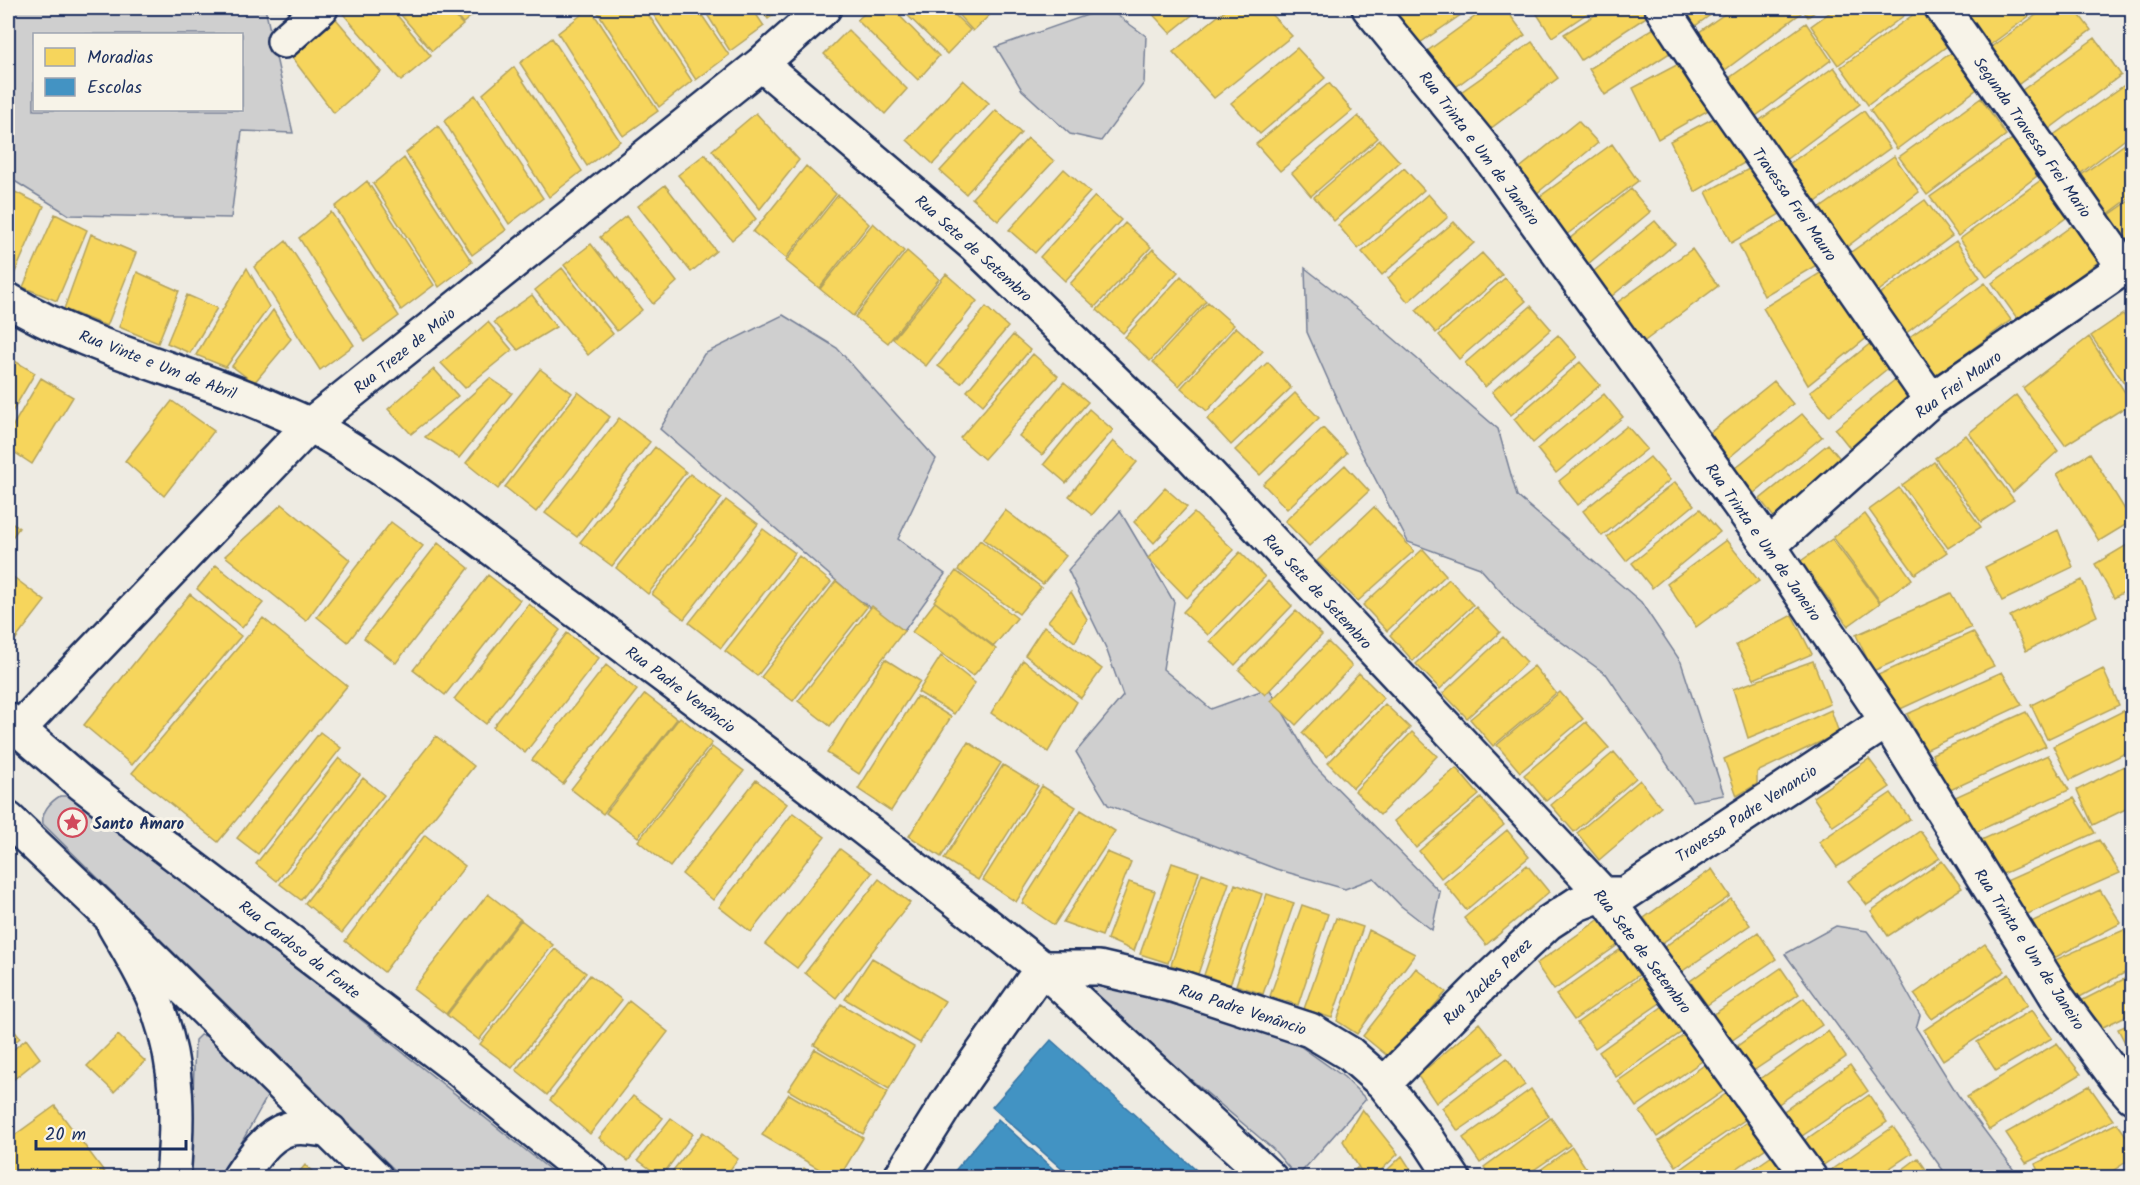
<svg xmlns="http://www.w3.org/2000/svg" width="2140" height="1185" viewBox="0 0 2140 1185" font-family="Kalam,sans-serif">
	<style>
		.green { fill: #cfcfcf; stroke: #757f96; stroke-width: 1.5; fill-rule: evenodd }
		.homes { fill: #f6d55c; stroke: #b4a35d; stroke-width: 1.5 }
		.schools { fill: #4393c3; stroke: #3775a5; stroke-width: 1.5 }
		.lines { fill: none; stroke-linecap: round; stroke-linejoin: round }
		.minor-casing { stroke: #1b2f5e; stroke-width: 38 }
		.major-casing { stroke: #1b2f5e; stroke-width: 38 }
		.minor { stroke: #f7f3e8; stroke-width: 33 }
		.major { stroke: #f7f3e8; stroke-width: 33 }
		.labels { text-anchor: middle; stroke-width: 6; stroke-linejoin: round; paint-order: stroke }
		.street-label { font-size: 16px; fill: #1b2f5e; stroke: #f7f3e8 }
		.poi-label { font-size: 16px; font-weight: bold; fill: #1b2f5e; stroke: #f7f3e8; text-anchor: start }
	</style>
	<rect width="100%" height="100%" fill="#eeebe2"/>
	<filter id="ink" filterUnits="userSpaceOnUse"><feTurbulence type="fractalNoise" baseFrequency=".0167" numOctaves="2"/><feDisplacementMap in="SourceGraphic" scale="12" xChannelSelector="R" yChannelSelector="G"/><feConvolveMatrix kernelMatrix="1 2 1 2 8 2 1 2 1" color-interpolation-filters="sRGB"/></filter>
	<g filter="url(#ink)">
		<path class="green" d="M8 8H265L293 133 242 131 231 218 69 215 8 177ZM34 34H242V110H34Z
			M1107 8 1146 36 1144 83 1101 141 1070 134 1022 90 996 47Z
			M1305 268 1378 325 1498 429 1517 496 1641 602 1681 662 1724 795 1692 801 1607 675 1516 609 1480 568 1408 542 1354 438 1307 332Z
			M783 315 837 348 936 459 898 539 945 574 904 631 855 597 660 429 704 354Z
			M1120 511 1174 602 1163 669 1211 709 1269 688 1313 764 1440 892 1432 930 1401 906 1374 878 1345 889 1276 869 1108 805 1076 752 1123 696 1106 648 1068 570Z
			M60 796H69C235 920 398 1047 559 1177H402L43 824C41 812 50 802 60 796Z
			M1836 926 1867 931 1889 960 1920 1015 1916 1028 1958 1095 2019 1177H1948L1785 954Z
			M1086 981 1183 1002 1300 1046 1344 1077 1366 1099 1297 1177 1273 1149 1083 988Z
			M200 1035 207 1036 268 1095 222 1177 190 1178 195 1040Z"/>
		<path class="homes" d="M338 8H391L431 56 401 81Z
			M395 8H447L463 25 432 51Z
			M449 8H481L463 23Z
			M590 8 658 111 623 136 558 33Z
			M595 8H644L692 81 659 107Z
			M649 8H697L729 55 696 80Z
			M703 8H752L764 26 730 51Z
			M760 8H783L768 19Z
			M871 8H892L939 56 918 80 857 20Z
			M900 8H948L970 30 947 54Z
			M952 8H997L973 31Z
			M1147 8H1201L1170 33Z
			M1228 8H1265L1292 36 1214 98 1173 52Z
			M1382 8H1471L1411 49Z
			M1487 8H1505L1525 35 1445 95 1419 57Z
			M1533 8H1595L1552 37Z
			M1606 8H1652L1654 12 1581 60 1564 34Z
			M1676 8H1720L1691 29Z
			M1733 8H1797L1801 13 1721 73 1695 35Z
			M1801 8H1820L1808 17Z
			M1836 8H1914L1838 65 1811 26Z
			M1961 8H2040L1986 48Z
			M2046 8H2074L2091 30 2011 90 1984 52Z
			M1921 9 1947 46 1868 105 1841 67Z
			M331 13 381 72 334 113 287 51Z
			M1662 23 1679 47 1605 95 1589 69Z
			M1806 23 1831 60 1752 119 1725 81Z
			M848 30 907 89 885 114 824 54Z
			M2132 34V47L2127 41Z
			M552 38 620 141 587 166 520 63Z
			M2095 38 2121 75 2041 135 2014 96Z
			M1532 42 1558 78 1478 138 1451 99Z
			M1297 48 1325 78 1260 134 1231 103Z
			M1951 53 1977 89 1897 149 1870 110Z
			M1688 59 1719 104 1658 139 1633 88Z
			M514 67 582 171 549 197 483 94Z
			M1834 67 1860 104 1780 164 1753 125Z
			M963 80 989 103 933 164 907 140Z
			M1329 83 1352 111 1280 171 1256 144Z
			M2126 84 2132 92V134L2072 180 2045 141Z
			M475 95 543 198 509 224 444 121Z
			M1981 98 2006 135 1927 195 1899 157Z
			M996 110 1021 133 966 194 940 171Z
			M1864 111 1890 148 1809 207 1782 169Z
			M1725 112 1756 156 1695 192 1670 141Z
			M756 113 799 160 760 209 712 150Z
			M1358 116 1378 138 1311 196 1292 173Z
			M1578 121 1598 143 1530 199 1511 175Z
			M438 126 506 230 472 255 406 153Z
			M1028 138 1054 161 998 221 972 198Z
			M2012 139 2037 176 1958 236 1930 197Z
			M2132 139V196L2100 220 2073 181Z
			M1380 140 1400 162 1334 221 1314 197Z
			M1612 144 1638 181 1558 241 1531 203Z
			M705 154 756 219 732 240 678 175Z
			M1894 156 1919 192 1840 252 1812 214Z
			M404 158 472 262 439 287 373 184Z
			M1760 163 1792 207 1731 243 1706 192Z
			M806 166 836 194 786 258 753 232Z
			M1404 168 1424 190 1358 249 1338 225Z
			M1064 169 1090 192 1035 253 1009 230Z
			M2041 180 2067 217 1987 277 1960 239Z
			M367 181 434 285 401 310 335 207Z
			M665 185 716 251 691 272 638 206Z
			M1631 189 1650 212 1582 269 1563 244Z
			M11 190 44 206 13 277 8 274V198Z
			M1428 194 1448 217 1382 275 1362 252Z
			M838 195 869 224 819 288 786 261Z
			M1095 196 1121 220 1065 281 1040 257Z
			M2132 199V256L2102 220Z
			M1925 200 1952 236 1872 296 1844 257Z
			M331 212 399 316 365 341 299 238Z
			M55 214 87 230 57 301 23 287Z
			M626 216 677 282 653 304 600 237Z
			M1794 216 1825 260 1764 296 1739 245Z
			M1655 221 1675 244 1607 300 1588 276Z
			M1454 222 1474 243 1408 302 1388 278Z
			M873 223 904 251 853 316 820 289Z
			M1125 223 1151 247 1095 307 1070 284Z
			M2073 225 2098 262 2019 321 1992 283Z
			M91 234 136 253 107 326 64 309Z
			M286 241 354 345 320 370 254 267Z
			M1956 241 1980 277 1901 337 1874 298Z
			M591 244 642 310 617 331 564 265Z
			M1153 249 1178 272 1123 333 1097 310Z
			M1692 249 1718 286 1638 346 1611 307Z
			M907 251 939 279 888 343 855 317Z
			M1482 253 1502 275 1436 333 1416 310Z
			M1830 267 1874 332 1808 385 1763 308Z
			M247 268 269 307 226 367 196 355Z
			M562 268 613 334 588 355 535 290Z
			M137 272 179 291 158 343 119 327Z
			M946 274 977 301 926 366 893 339Z
			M1181 276 1206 301 1150 361 1125 337Z
			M1505 278 1526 301 1459 359 1439 335Z
			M1985 283 2011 320 1931 380 1904 341Z
			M187 295 217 308 190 353 167 343Z
			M532 295 556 327 518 350 494 322Z
			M1208 302 1234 325 1179 386 1153 362Z
			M1531 306 1551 329 1485 387 1465 363Z
			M986 307 1008 327 961 383 938 366Z
			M273 310 291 339 254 383 232 366Z
			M2123 314 2132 327V394L2091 336Z
			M488 322 512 350 465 388 441 363Z
			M1236 327 1263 351 1207 411 1181 388Z
			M1013 335 1030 350 983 405 967 391Z
			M1558 335 1577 357 1511 415 1492 392Z
			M2089 337 2132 403 2065 445 2023 388Z
			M1877 338 1897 361 1829 416 1810 392Z
			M1033 354 1058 376 984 459 960 438Z
			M8 357 35 373 8 419Z
			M1268 362 1291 388 1231 445 1207 419Z
			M1580 362 1600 385 1533 443 1514 419Z
			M434 369 458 396 411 434 388 409Z
			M540 369 572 393 498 489 466 463Z
			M1902 374 1921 397 1854 453 1835 429Z
			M41 378 73 397 32 464 8 448V434Z
			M490 378 512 393 459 458 425 437Z
			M1774 381 1793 404 1725 461 1706 436Z
			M1064 382 1088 402 1042 455 1019 436Z
			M578 392 610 417 536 512 505 487Z
			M1295 393 1319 418 1260 475 1235 450Z
			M1604 394 1623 417 1556 473 1537 449Z
			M2016 395 2058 451 2013 492 1969 433Z
			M172 401 214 431 164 496 125 461Z
			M1089 409 1113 430 1066 483 1044 464Z
			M1802 414 1822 437 1754 493 1735 468Z
			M619 418 650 442 577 537 545 513Z
			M1627 426 1647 449 1578 505 1559 481Z
			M1323 428 1347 453 1287 509 1263 484Z
			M1966 435 2014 500 1981 522 1935 458Z
			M1113 441 1137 462 1092 515 1069 496Z
			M1828 444 1847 467 1779 524 1760 499Z
			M655 447 686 472 612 566 580 542Z
			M2090 453 2132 521 2099 541 2057 474Z
			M1650 457 1670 480 1602 536 1583 511Z
			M1934 462 1981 527 1948 548 1902 485Z
			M1345 465 1369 491 1309 546 1285 521Z
			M690 474 722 498 648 594 616 568Z
			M1675 482 1694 505 1626 561 1607 537Z
			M1165 488 1187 507 1154 543 1134 522Z
			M1899 488 1947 552 1915 574 1869 510Z
			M726 500 758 524 684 619 652 594Z
			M282 504 350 560 306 621 225 556Z
			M1374 507 1414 551 1358 601 1317 561Z
			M1700 509 1720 532 1652 588 1632 563Z
			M1005 510 1066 556 1043 584 983 539Z
			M1194 513 1234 550 1187 598 1148 558Z
			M1865 514 1912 579 1880 601 1833 537Z
			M8 519 19 528 8 543Z
			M391 522 423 546 348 642 317 617Z
			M763 529 795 553 721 648 689 623Z
			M2058 530 2073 567 2002 601 1985 567Z
			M1832 539 1880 603 1848 626 1801 561Z
			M980 540 1041 587 1019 614 958 570Z
			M1726 540 1759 581 1696 627 1667 584Z
			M2132 542V587L2114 598 2095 564Z
			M438 543 469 568 396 663 364 638Z
			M1423 549 1446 575 1387 631 1363 605Z
			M1240 552 1265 577 1208 635 1183 612Z
			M799 556 831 582 757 676 725 651Z
			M216 565 263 603 242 628 197 589Z
			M956 571 1017 618 994 646 934 601Z
			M8 573 45 601 8 649Z
			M488 575 520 600 445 695 413 670Z
			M1449 579 1473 605 1413 661 1390 635Z
			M2082 580 2097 616 2026 651 2010 616Z
			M836 581 867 607 793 701 761 677Z
			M1268 581 1292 606 1235 665 1210 641Z
			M1071 592 1087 619 1075 642 1048 621Z
			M1951 593 1971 628 1873 671 1856 635Z
			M190 594 241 636 132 765 84 725Z
			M2132 599V613L2126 603Z
			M935 602 996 649 973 676 912 632Z
			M529 604 560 630 486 724 454 699Z
			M872 606 904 631 830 726 798 701Z
			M1476 607 1500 632 1440 689 1416 664Z
			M1296 611 1322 635 1265 695 1239 670Z
			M1792 615 1812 654 1754 679 1736 645Z
			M263 618 347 686 218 842 132 773Z
			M1044 626 1102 669 1081 698 1025 655Z
			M1973 632 1994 666 1896 711 1878 675Z
			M567 633 599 658 525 753 493 727Z
			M1503 637 1527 662 1467 718 1443 693Z
			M1328 642 1352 666 1296 725 1271 701Z
			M941 656 975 683 954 714 918 692Z
			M885 659 920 681 859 774 827 753Z
			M1023 660 1077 702 1048 752 991 713Z
			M1813 661 1830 704 1748 738 1733 689Z
			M606 665 637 690 563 784 532 760Z
			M1534 666 1556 693 1493 746 1470 719Z
			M2103 669 2119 705 2047 739 2031 705Z
			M2002 672 2022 705 1925 750 1907 714Z
			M1359 673 1384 698 1327 757 1302 733Z
			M1560 692 1583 719 1520 772 1497 745Z
			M645 694 677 719 603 814 571 789Z
			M917 696 951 717 891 811 858 789Z
			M1385 704 1410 728 1353 788 1328 763Z
			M1831 710 1839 733 1757 772V784L1737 796 1724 759Z
			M2125 710 2132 728V750L2070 780 2053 746Z
			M2026 712 2046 746 1948 791 1932 754Z
			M680 717 712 743 638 837 606 813Z
			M1586 722 1609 748 1546 801 1524 775Z
			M320 732 341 748 258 854 237 838Z
			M1412 732 1437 756 1380 815 1355 791Z
			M436 736 474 766 342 933 305 903Z
			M968 742 1001 763 941 857 909 836Z
			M712 747 744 771 670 867 638 841Z
			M1614 752 1636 778 1574 832 1551 805Z
			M2048 755 2069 790 1971 834 1953 798Z
			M339 758 360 775 277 881 256 864Z
			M1869 759 1890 787 1833 826 1813 797Z
			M2132 762V806L2093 825 2077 790Z
			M1003 765 1038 786 978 880 944 859Z
			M1456 768 1479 795 1416 848 1394 821Z
			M363 778 384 795 301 900 280 884Z
			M756 780 787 804 713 900 682 874Z
			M1640 780 1661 807 1599 860 1577 833Z
			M1042 786 1076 807 1016 902 983 880Z
			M1891 793 1910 819 1837 867 1819 842Z
			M1481 798 1504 825 1441 878 1419 851Z
			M2074 798 2095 833 1996 877 1979 841Z
			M1081 810 1115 831 1054 925 1022 903Z
			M793 813 825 837 751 932 719 907Z
			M1507 830 1529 857 1466 910 1444 883Z
			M1920 831 1940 858 1867 905 1848 881Z
			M425 835 465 866 384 972 345 941Z
			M2099 840 2120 873 2021 917 2004 882Z
			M840 849 872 873 797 968 765 944Z
			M1107 852 1131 862 1102 936 1063 922Z
			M1942 861 1962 888 1888 936 1871 911Z
			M1172 863 1199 872 1168 963 1140 954Z
			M1527 865 1549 892 1486 945 1464 918Z
			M1712 869 1730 896 1662 943 1644 918Z
			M1202 873 1229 883 1198 974 1171 965Z
			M879 879 910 903 836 998 805 973Z
			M1129 882 1155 891 1134 951 1107 939Z
			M1235 884 1262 894 1230 985 1204 975Z
			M2100 890 2121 923 2054 958 2031 922Z
			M488 894 520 919 446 1014 413 989Z
			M1267 894 1294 903 1263 994 1236 985Z
			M1731 899 1750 925 1681 972 1663 948Z
			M1302 905 1328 914 1298 1005 1270 996Z
			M1604 916 1622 942 1554 990 1536 964Z
			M1336 918 1363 927 1332 1018 1304 1009Z
			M521 920 553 945 479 1040 447 1015Z
			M1369 930 1415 954 1357 1034 1337 1021Z
			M2124 930 2132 944V969L2078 998 2055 960Z
			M1758 932 1776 959 1707 1005 1690 981Z
			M1985 944 2005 971 1932 1019 1914 994Z
			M1625 946 1643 972 1574 1020 1556 995Z
			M555 949 586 973 512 1068 480 1044Z
			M872 958 945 1001 920 1043 845 999Z
			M1416 968 1446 992 1390 1058 1363 1036Z
			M1781 968 1799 994 1731 1041 1713 1015Z
			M1645 974 1663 1001 1595 1048 1577 1023Z
			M2009 974 2028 1005 1943 1060 1924 1030Z
			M590 975 622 1000 547 1095 516 1070Z
			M2132 975V1013L2103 1027 2081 1001Z
			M1804 998 1822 1025 1753 1071 1736 1047Z
			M629 1001 668 1032 590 1134 550 1100Z
			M841 1004 914 1047 889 1089 814 1045Z
			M1666 1004 1685 1030 1616 1077 1599 1052Z
			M2032 1010 2052 1038 1996 1071 1977 1042Z
			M8 1023 20 1038 8 1048Z
			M1479 1023 1503 1053 1436 1103 1418 1076Z
			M2132 1023V1056L2118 1029Z
			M1828 1031 1846 1057 1777 1105 1759 1080Z
			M1687 1033 1705 1059 1636 1107 1618 1081Z
			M118 1035 145 1061 114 1092 87 1066Z
			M26 1039 40 1058 8 1084V1054Z
			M2057 1043 2081 1074 1989 1130 1967 1097Z
			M815 1049 888 1092 863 1134 788 1090Z
			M1507 1058 1525 1085 1458 1131 1442 1108Z
			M1707 1063 1725 1090 1657 1137 1640 1112Z
			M1850 1065 1868 1091 1799 1138 1781 1113Z
			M2089 1086 2113 1120 2026 1163 2006 1133Z
			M1531 1089 1549 1116 1480 1163 1463 1138Z
			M1727 1093 1746 1119 1676 1166 1659 1141Z
			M789 1094 863 1138 839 1178H834L762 1135Z
			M1869 1095 1887 1122 1819 1168 1801 1143Z
			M633 1096 663 1118 628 1161 599 1138Z
			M55 1106 109 1178H8V1140Z
			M1362 1109 1398 1154 1373 1178H1365L1343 1141Z
			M671 1118 693 1134 661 1177 638 1160Z
			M1551 1118 1570 1145 1522 1178H1491L1484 1167Z
			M1748 1121 1766 1148 1723 1178H1686L1680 1170Z
			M2117 1123 2132 1144V1158L2102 1178H2041L2035 1164Z
			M1893 1127 1912 1153 1875 1178H1827L1825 1174Z
			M703 1132 738 1159 724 1178H667Z
			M1572 1147 1590 1174 1584 1178H1529Z
			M1402 1156 1415 1176 1379 1178Z
			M1772 1156 1786 1178H1740Z
			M1918 1158 1932 1178H1891Z
			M305 1165 320 1178H294Z
			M2132 1166V1178H2114Z
			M804 1168 817 1178H798Z
			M1357 1168 1362 1178H1345Z"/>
		<path class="schools" d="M1051 1040 1205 1178H1072L992 1107Z
			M998 1119 1063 1178H957L953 1173Z"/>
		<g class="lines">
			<defs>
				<path id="minor" d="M1369 8 1480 144 1769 546 1887 721 2057 997 2117 1079 2132 1096
					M1662 8 1707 77 1931 400
					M1942 8 2124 267
					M284 41 321 8
					M761 64 974 245 1187 451 1603 894 1810 1178
					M8 300C87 349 186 370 272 408 285 414 299 419 312 426 399 475 477 538 557 597 722 717 882 842 1042 968L947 1103 900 1178
					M1769 546 1931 400 2132 262
					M18 730 310 425 761 64 824 8
					M114 925C130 953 148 982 159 1012 179 1069 178 1119 173 1178
					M1042 968H1099L1176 986 1310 1030 1350 1054 1384 1084 1427 1138 1453 1178
					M1042 968 1270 1178
					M1384 1084 1482 985 1548 923 1577 904 1603 894H1625L1887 721
					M239 1178C251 1160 267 1135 288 1129 302 1125 317 1129 330 1131"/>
				<path id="major" d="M8 720 81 783 457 1068 592 1178
					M8 819 109 915 376 1178"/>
			</defs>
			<use href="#minor" class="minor-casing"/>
			<use href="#major" class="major-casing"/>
			<use href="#minor" class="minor"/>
			<use href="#major" class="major"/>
		</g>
	</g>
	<defs>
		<symbol id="sight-ring" viewBox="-11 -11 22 22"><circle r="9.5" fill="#f7f3e8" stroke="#d1495b" stroke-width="1.5"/><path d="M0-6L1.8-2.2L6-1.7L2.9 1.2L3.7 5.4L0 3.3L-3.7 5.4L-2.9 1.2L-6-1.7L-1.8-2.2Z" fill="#d1495b"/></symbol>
	</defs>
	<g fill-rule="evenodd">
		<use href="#sight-ring" x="56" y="806" width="33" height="33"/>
	</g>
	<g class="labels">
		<g class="street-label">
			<text transform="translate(2033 137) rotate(55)" y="6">Segunda Travessa Frei Mario</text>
			<text transform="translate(1480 148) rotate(53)" y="6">Rua Trinta e Um de Janeiro</text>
			<text transform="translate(1795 204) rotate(55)" y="6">Travessa Frei Mauro</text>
			<text transform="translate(974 248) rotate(42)" y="6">Rua Sete de Setembro</text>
			<text transform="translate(404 350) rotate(-39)" y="6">Rua Treze de Maio</text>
			<text transform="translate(158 364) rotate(21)" y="6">Rua Vinte e Um de Abril</text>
			<text transform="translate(1958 384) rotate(-36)" y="6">Rua Frei Mauro</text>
			<text transform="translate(1764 542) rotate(55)" y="6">Rua Trinta e Um de Janeiro</text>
			<text transform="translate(1318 591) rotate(47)" y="6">Rua Sete de Setembro</text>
			<text transform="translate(681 689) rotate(37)" y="6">Rua Padre Venâncio</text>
			<text transform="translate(1746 813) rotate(-33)" y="6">Travessa Padre Venancio</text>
			<text transform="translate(300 949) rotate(38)" y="6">Rua Cardoso da Fonte</text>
			<text transform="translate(2030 949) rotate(57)" y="6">Rua Trinta e Um de Janeiro</text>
			<text transform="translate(1643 951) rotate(53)" y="6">Rua Sete de Setembro</text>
			<text transform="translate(1487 981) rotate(-44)" y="6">Rua Jackes Perez</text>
			<text transform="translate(1243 1009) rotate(18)" y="6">Rua Padre Venâncio</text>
		</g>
		<g class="poi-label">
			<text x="93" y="829">Santo Amaro</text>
		</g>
	</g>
	<rect width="2140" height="1185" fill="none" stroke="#f7f3e8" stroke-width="30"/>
	<rect x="15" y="15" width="2110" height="1155" fill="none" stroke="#1b2f5e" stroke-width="2" filter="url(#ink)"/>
	<rect x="33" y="33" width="210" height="78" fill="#f7f3e8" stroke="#9fa5b1" stroke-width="1.5"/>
	<rect x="45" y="48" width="30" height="18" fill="#f6d55c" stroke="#9fa5b1" stroke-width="1.5"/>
	<text x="87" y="63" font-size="18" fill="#1b2f5e">Moradias</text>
	<rect x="45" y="78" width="30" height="18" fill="#4393c3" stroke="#9fa5b1" stroke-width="1.5"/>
	<text x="87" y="93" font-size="18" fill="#1b2f5e">Escolas</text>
	<path d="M36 1140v9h150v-9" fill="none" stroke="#1b2f5e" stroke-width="3"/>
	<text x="45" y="1140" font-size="18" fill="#1b2f5e" stroke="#f7f3e8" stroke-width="4.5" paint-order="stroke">20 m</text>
</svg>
